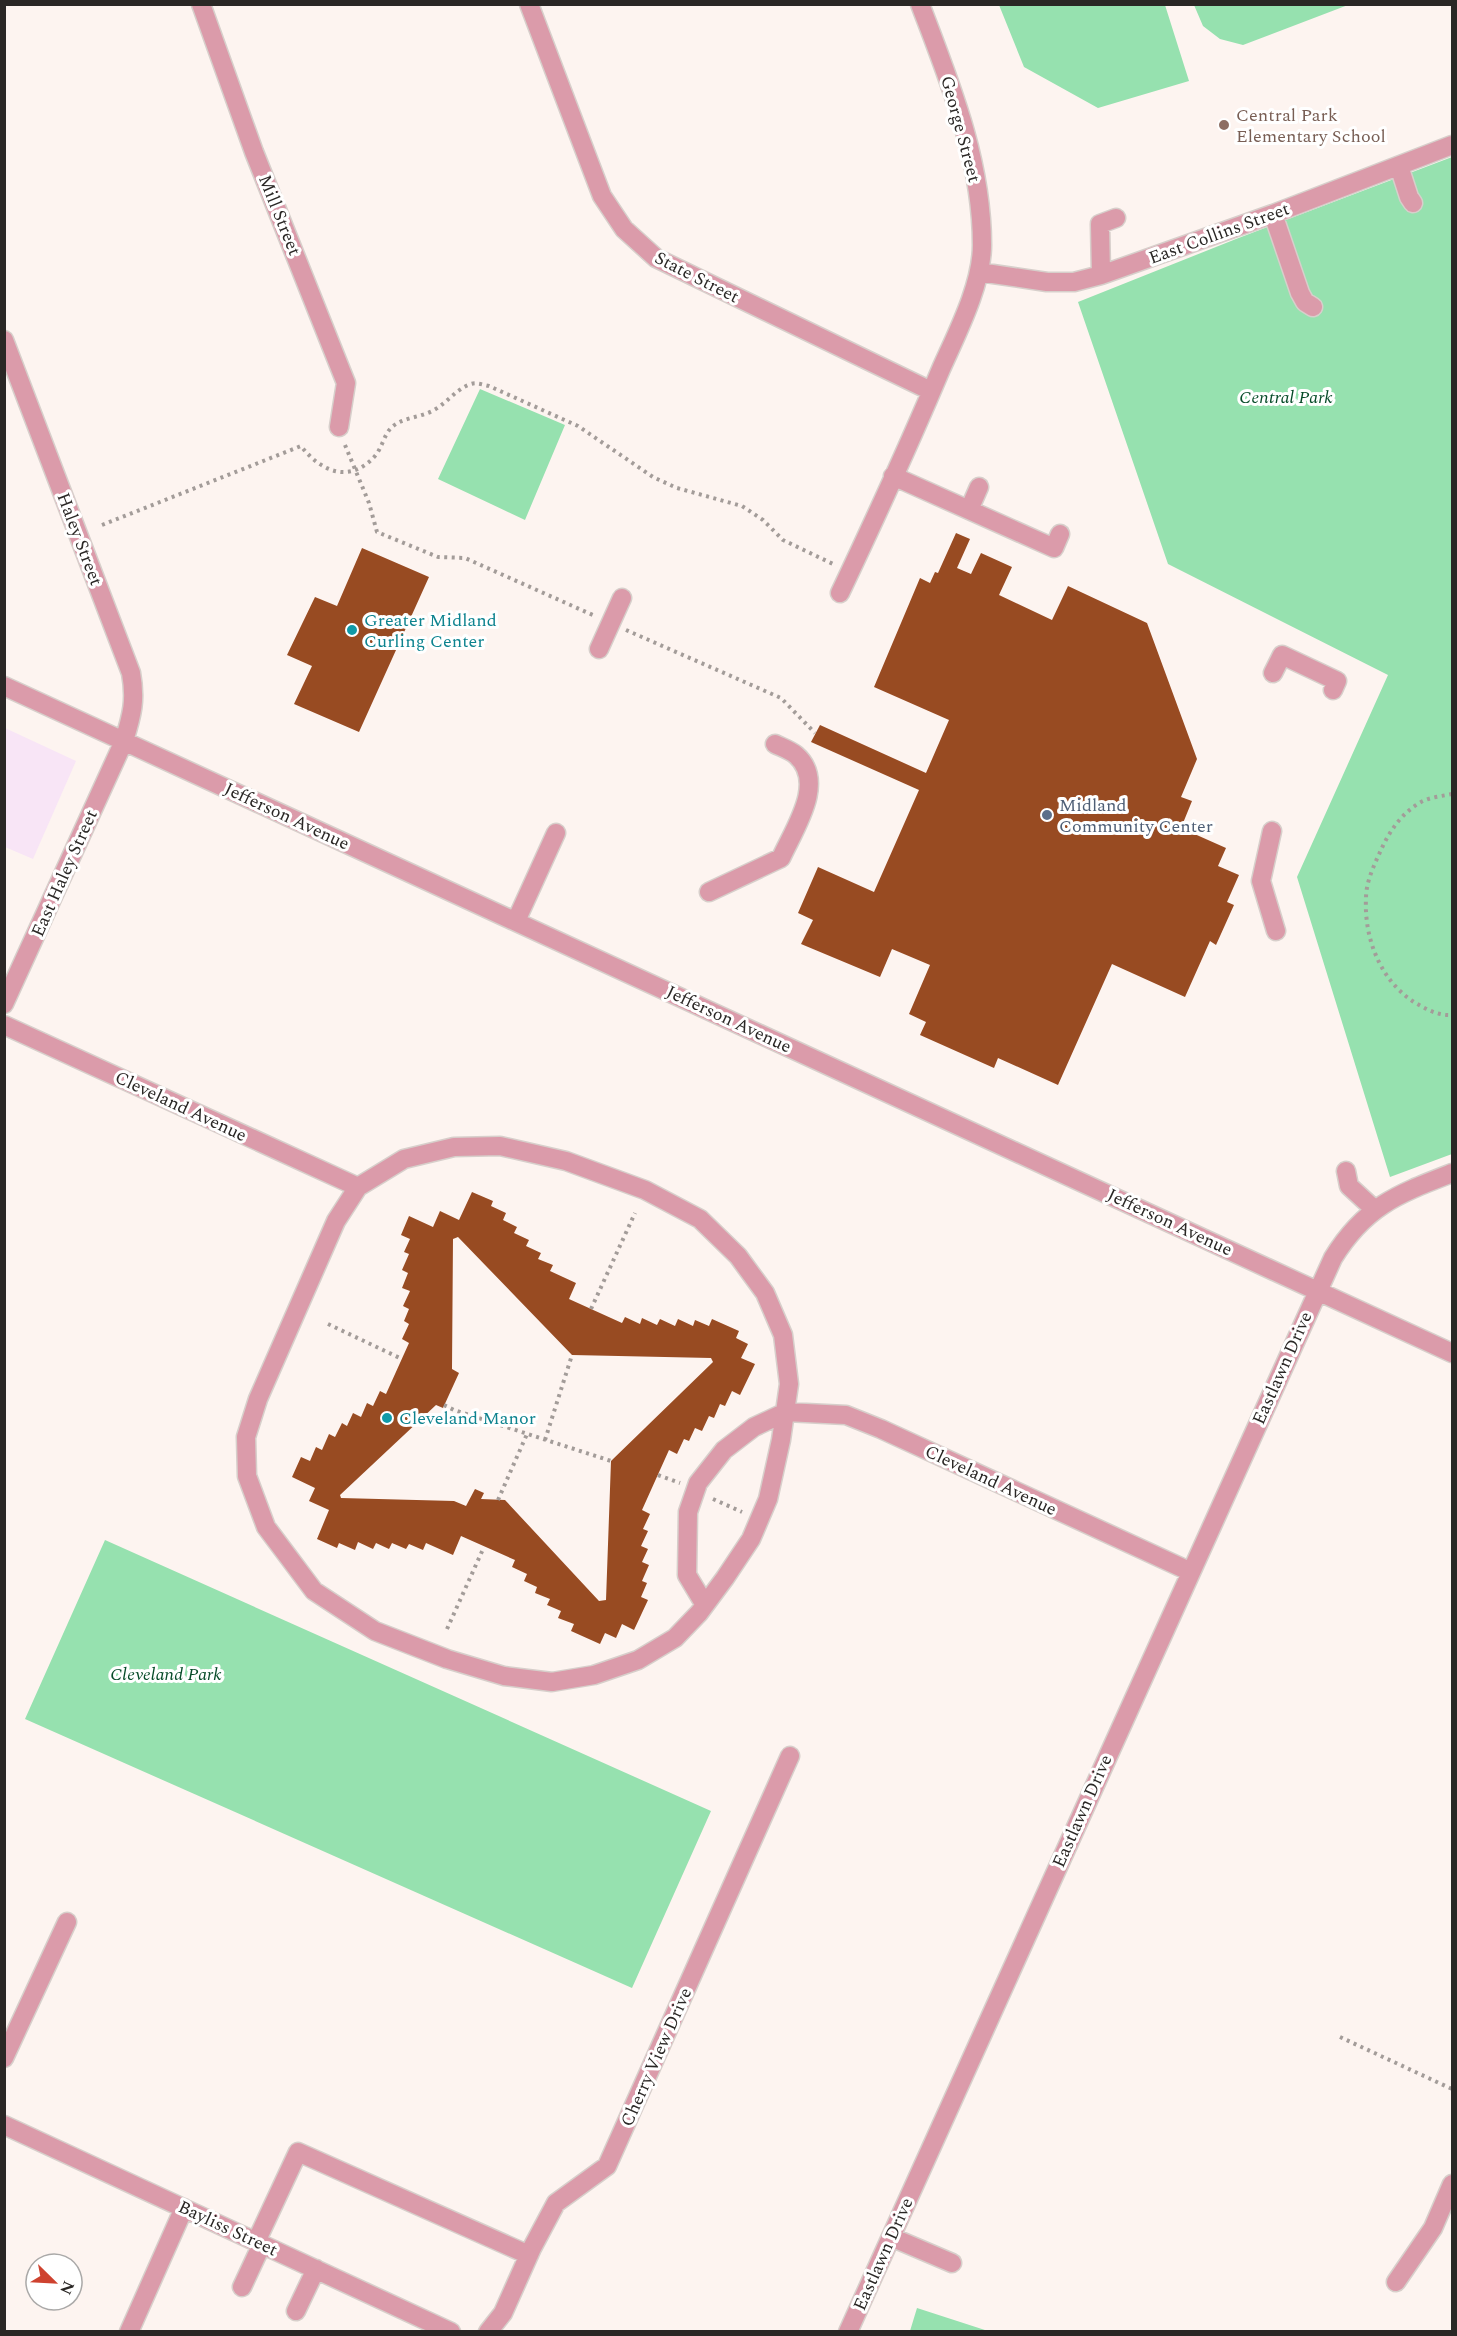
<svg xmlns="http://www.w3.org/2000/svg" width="1457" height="2336" viewBox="0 0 1457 2336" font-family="Spectral,serif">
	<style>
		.commercial { fill: #f8e5f6 }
		.green { fill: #96e1af }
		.building { fill: #984b22; fill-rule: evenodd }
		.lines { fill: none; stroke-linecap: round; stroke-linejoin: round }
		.minor-casing { stroke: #d7cfcb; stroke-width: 21 }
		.path { stroke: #a39c99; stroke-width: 4; stroke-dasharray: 3 4.5; stroke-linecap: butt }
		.minor { stroke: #db9baa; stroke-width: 18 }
		.education-dot { fill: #8d6e63; stroke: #fff; stroke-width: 2 }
		.culture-dot { fill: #0f9aa8; stroke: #fff; stroke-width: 2 }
		.service-dot { fill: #5c6f8a; stroke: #fff; stroke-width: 2 }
		.labels { text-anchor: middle; stroke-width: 6; stroke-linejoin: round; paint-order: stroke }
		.education-label { font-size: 18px; fill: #785e54; stroke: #fff; text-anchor: start }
		.street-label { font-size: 18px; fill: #2a2725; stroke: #fff }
		.park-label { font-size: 18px; font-style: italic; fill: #064b28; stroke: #fff }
		.culture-label { font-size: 18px; fill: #0d838f; stroke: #fff; text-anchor: start }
		.service-label { font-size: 18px; fill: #4e5e75; stroke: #fff; text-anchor: start }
	</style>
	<rect width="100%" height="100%" fill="#fdf4f0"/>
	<path class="commercial" d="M5 728 76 761 33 859 5 847Z"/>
	<path class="green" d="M999 5H1165L1189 81 1098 108 1024 67Z
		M1194 5H1348L1243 45 1220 39 1203 26Z
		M1452 157V1154L1390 1177 1297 877 1388 675 1168 564 1078 302 1236 239Z
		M480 389 565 425 525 520 438 479Z
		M105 1540 711 1811 632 1988 25 1719Z
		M917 2308 988 2331H910Z"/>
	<path class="building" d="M956 533 970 539 957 568 971 574 981 553 1012 567 999 595 1052 620 1068 586 1147 623 1197 759 1181 797 1192 801 1181 828 1226 848 1218 866 1239 875 1227 902 1234 905 1216 945 1210 941 1185 997 1112 964 1058 1085 998 1058 994 1068 920 1035 926 1022 909 1014 930 965 892 949 880 977 801 944 813 920 798 913 818 867 874 892 919 790 811 742 820 725 926 773 949 720 874 687 920 578 930 583 935 572 938 573Z
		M362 548 429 577 359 732 294 704 312 666 287 655 315 597 337 606Z
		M472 1192 493 1201 491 1206 506 1213 503 1220 517 1227 514 1233 529 1240 526 1246 541 1253 538 1259 553 1265 550 1271 576 1283 569 1299 622 1323 625 1317 640 1324 642 1318 657 1325 660 1319 675 1326 678 1319 693 1326 695 1320 709 1326 712 1319 739 1331 736 1338 748 1344 741 1358 755 1364 740 1395 732 1391 725 1406 720 1404 714 1418 709 1416 702 1431 695 1428 689 1441 684 1439 677 1454 669 1450 642 1510 650 1514 643 1529 648 1531 641 1546 648 1549 642 1562 649 1565 642 1581 647 1583 641 1597 648 1600 634 1630 622 1624 616 1638 605 1633 600 1644 571 1631 574 1624 558 1618 561 1611 547 1605 550 1599 535 1593 537 1587 524 1581 527 1574 512 1567 515 1560 461 1536 453 1555 426 1543 423 1550 409 1544 406 1549 392 1543 389 1549 376 1543 373 1549 358 1542 355 1550 339 1543 337 1548 317 1539 329 1510 309 1501 315 1488 292 1477 301 1457 310 1461 316 1447 322 1450 329 1434 335 1437 342 1423 347 1426 353 1413 361 1417 367 1403 373 1406 380 1391 386 1394 409 1343 402 1339 409 1324 404 1321 409 1309 403 1306 410 1291 402 1288 408 1273 402 1270 409 1254 404 1252 410 1239 401 1235 409 1216 433 1227 440 1211 459 1220ZM458 1237 572 1355 711 1358 713 1362 611 1461 606 1600 599 1601 505 1500 481 1499 484 1493 475 1489 466 1506 454 1501 341 1498 340 1495 436 1405 443 1408 459 1373 452 1369 453 1239Z"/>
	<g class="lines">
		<defs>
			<path id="minor" d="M201 4 254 152 346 383 339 427
				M529 4 602 196 624 229 656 258 931 391
				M1399 166 1409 197 1413 203
				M1273 214 1300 293 1305 302 1313 307
				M979 272 1047 282H1074L1101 275 1273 214 1452 145
				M1101 275 1100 224 1116 218
				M4 340 131 673C136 700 132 715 124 741L4 1004
				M893 476 1054 548 1060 534
				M969 510 979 487
				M840 593C875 519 909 445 941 369 957 333 982 285 982 245 982 160 950 83 920 4
				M599 649 622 598
				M1273 673 1282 655 1337 681 1333 690
				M4 686 1452 1353
				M1272 831 1261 881 1276 931
				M709 892 781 858C794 829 827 782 796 755 790 750 781 747 775 744
				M516 921 556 833
				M4 1025 358 1187
				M500 1146 566 1161 645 1190 700 1219 738 1256 765 1293 783 1335 789 1384 781 1440 768 1499 751 1539 725 1578 699 1613 675 1638 638 1660 594 1675 552 1682 504 1676 447 1659 375 1631 314 1591 266 1527 247 1476 246 1437 258 1399 336 1221 358 1187 404 1159 454 1147Z
				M1346 1171 1349 1186 1374 1209
				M705 1605 687 1575 688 1512 698 1483 724 1450 754 1427 786 1412 846 1415 881 1429 1189 1571
				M4 2058 67 1922
				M4 2125 451 2332
				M891 2237 952 2263
				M256 2242 298 2152 529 2255
				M1396 2282 1433 2228 1452 2184
				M242 2287 262 2244
				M296 2311 316 2269
				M129 2332 184 2208
				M488 2332 503 2313 532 2248 556 2203 607 2166 790 1756
				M848 2332 1333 1258C1365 1206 1398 1194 1452 1173"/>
		</defs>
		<use href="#minor" class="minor-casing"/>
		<path class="path" d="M345 445 369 503 377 532 438 557 465 558 595 616
			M102 525 301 446C321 472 350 484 375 456 382 448 384 435 391 428 402 417 420 418 434 410 448 402 456 389 471 384 477 382 483 385 489 386L578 426 653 477 677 488 742 506 763 520 783 540 833 564
			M626 630 781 698 815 733
			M1452 794C1443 796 1430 797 1421 802 1402 813 1390 830 1381 850 1374 865 1366 882 1366 898 1364 938 1380 980 1414 1002 1426 1009 1438 1016 1452 1015
			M591 1309 635 1213
			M328 1324 402 1359
			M444 1405 454 1410 611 1461
			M545 1440 572 1355
			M658 1475 680 1483
			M713 1499 742 1512
			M498 1500 527 1434
			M447 1629 484 1547
			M1340 2037 1452 2089"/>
		<use href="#minor" class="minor"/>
	</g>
	<circle class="education-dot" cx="1224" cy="125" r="6"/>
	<g class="culture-dot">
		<circle cx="352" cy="630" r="6"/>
		<circle cx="387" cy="1418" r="6"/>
	</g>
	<circle class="service-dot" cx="1047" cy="815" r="6"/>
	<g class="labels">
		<g class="education-label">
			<text x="1236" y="121">Central Park<tspan x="1236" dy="21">Elementary School</tspan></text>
		</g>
		<g class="street-label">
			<text transform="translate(961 129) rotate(75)" y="6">George Street</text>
			<text transform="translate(280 215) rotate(68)" y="6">Mill Street</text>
			<text transform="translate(1219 233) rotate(-20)" y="6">East Collins Street</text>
			<text transform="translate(697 277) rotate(27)" y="6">State Street</text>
			<text transform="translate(80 539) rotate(69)" y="6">Haley Street</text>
			<text transform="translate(287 816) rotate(25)" y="6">Jefferson Avenue</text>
			<text transform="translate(64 873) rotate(-66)" y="6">East Haley Street</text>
			<text transform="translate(729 1019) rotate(25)" y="6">Jefferson Avenue</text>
			<text transform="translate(181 1106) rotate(25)" y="6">Cleveland Avenue</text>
			<text transform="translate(1170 1222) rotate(25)" y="6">Jefferson Avenue</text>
			<text transform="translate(1282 1368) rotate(-66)" y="6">Eastlawn Drive</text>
			<text transform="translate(991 1480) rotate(25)" y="6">Cleveland Avenue</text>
			<text transform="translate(1082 1811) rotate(-66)" y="6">Eastlawn Drive</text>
			<text transform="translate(656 2057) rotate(-66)" y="6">Cherry View Drive</text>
			<text transform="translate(228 2228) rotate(25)" y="6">Bayliss Street</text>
			<text transform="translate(883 2254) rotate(-66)" y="6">Eastlawn Drive</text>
		</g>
		<g class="park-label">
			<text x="1286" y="403">Central Park</text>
			<text x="166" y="1680">Cleveland Park</text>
		</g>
		<g class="culture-label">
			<text x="364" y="626">Greater Midland<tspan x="364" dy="21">Curling Center</tspan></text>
			<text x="399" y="1424">Cleveland Manor</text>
		</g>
		<g class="service-label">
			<text x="1059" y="811">Midland<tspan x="1059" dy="21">Community Center</tspan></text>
		</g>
	</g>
	<rect width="1457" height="2336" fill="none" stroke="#2a2725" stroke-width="12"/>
	<g transform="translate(54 2282) rotate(114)"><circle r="28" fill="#ffffff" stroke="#aaa9a8" stroke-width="1.5"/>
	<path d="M0-4.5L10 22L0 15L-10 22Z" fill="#ce422f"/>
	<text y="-9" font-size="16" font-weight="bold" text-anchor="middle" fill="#2a2725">N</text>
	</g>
</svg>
